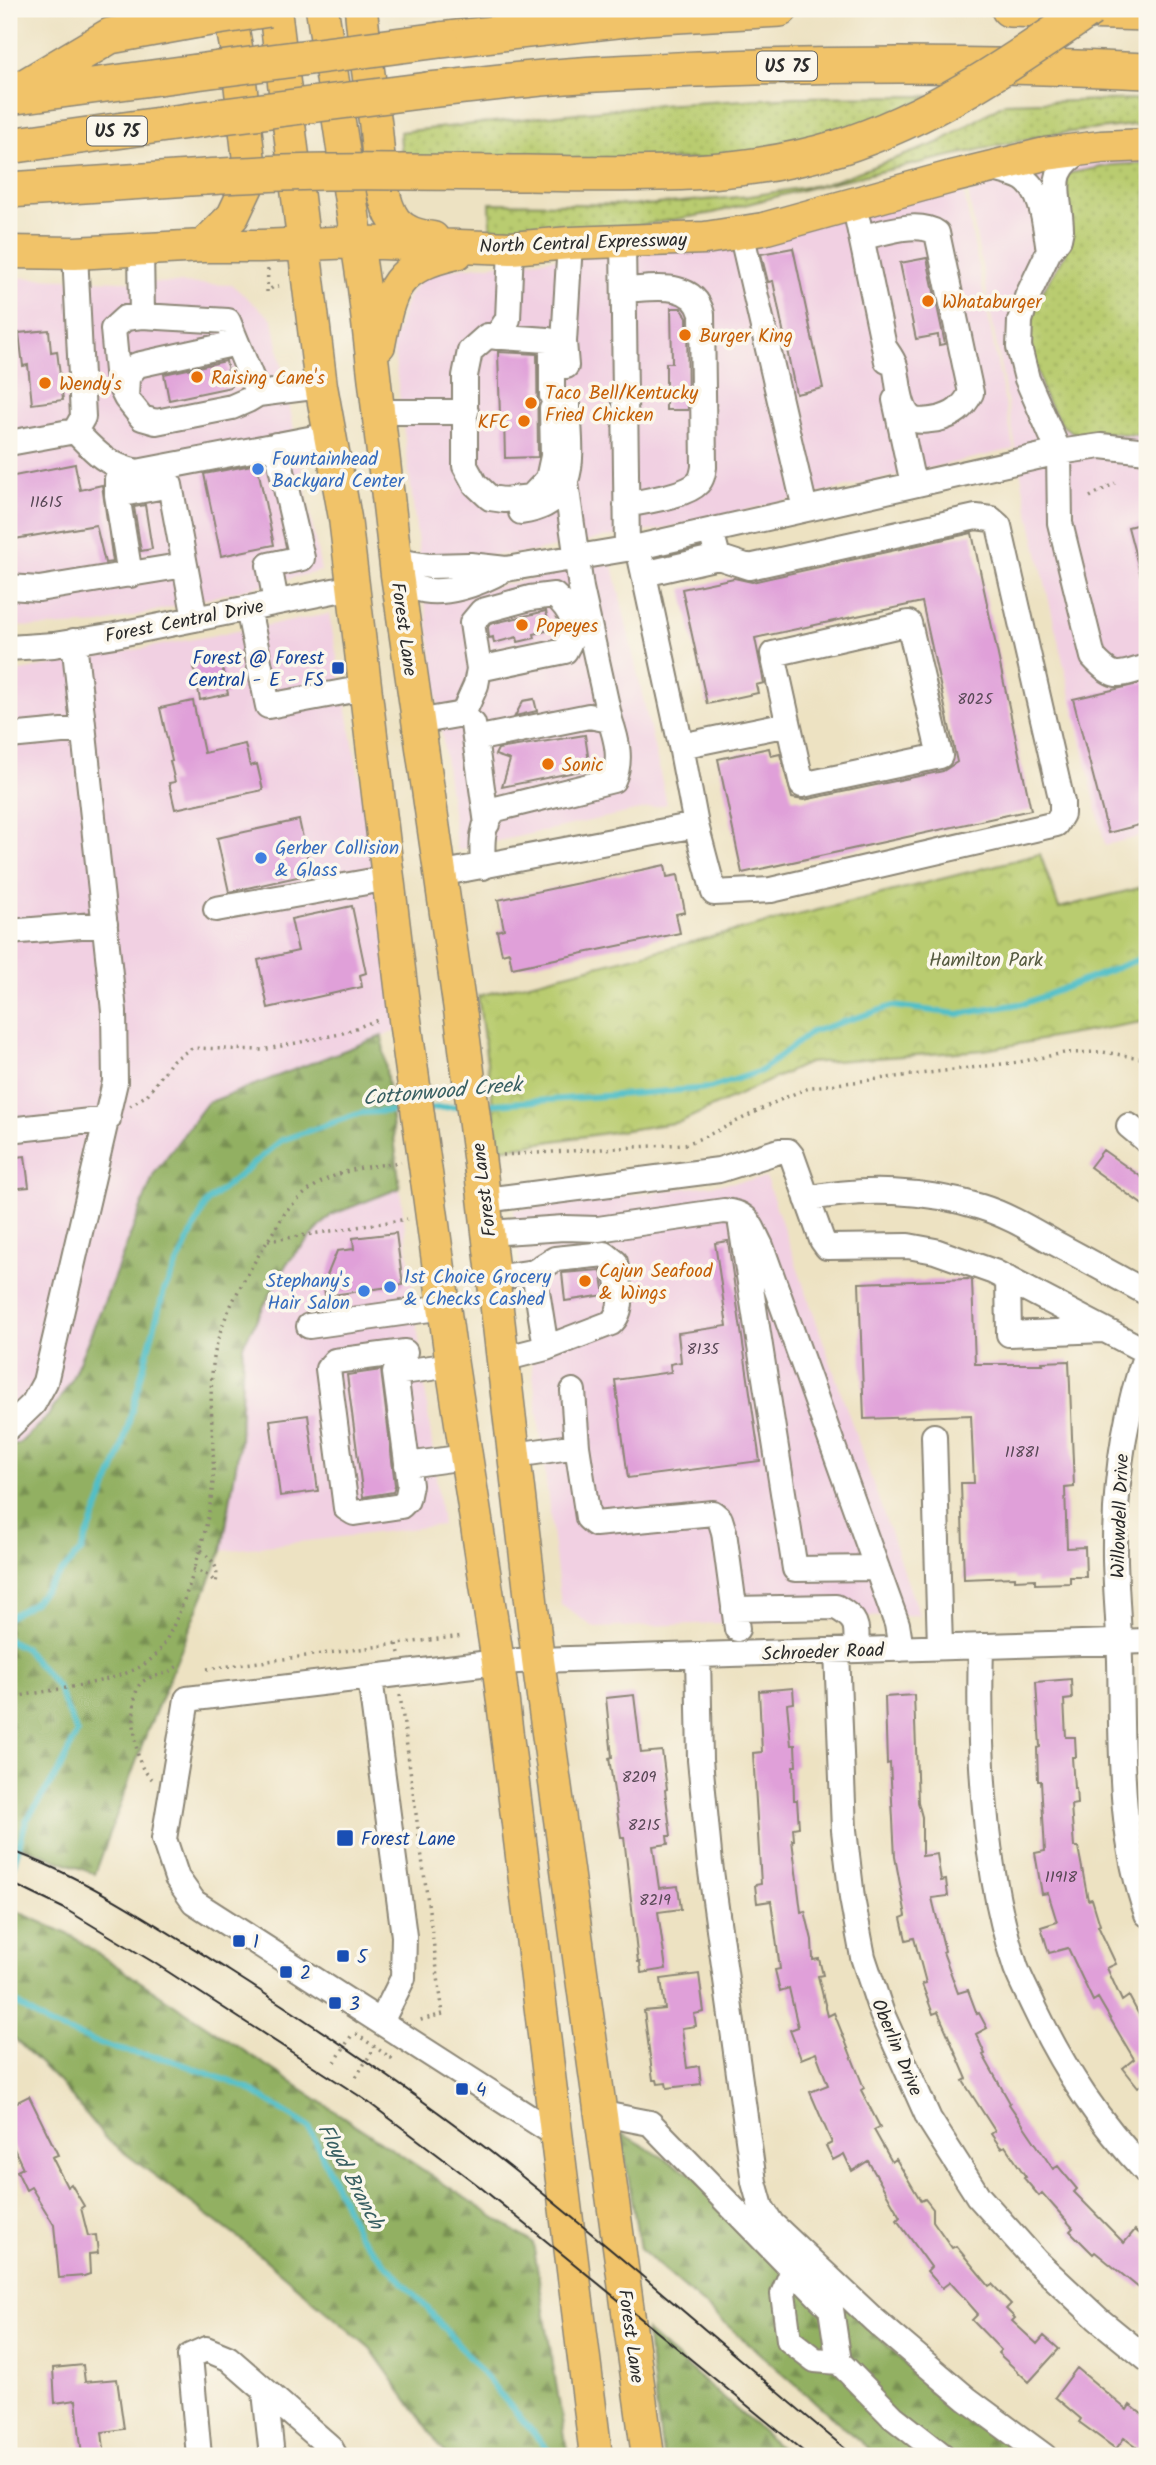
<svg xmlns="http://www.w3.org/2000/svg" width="1156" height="2465" viewBox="0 0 1156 2465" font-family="Kalam,sans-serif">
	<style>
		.built { fill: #f1d0e2 }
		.grass { fill: url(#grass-dots); stroke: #727c4e; stroke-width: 2 }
		.forest { fill: url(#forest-firs); stroke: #5e6e46; stroke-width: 2 }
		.park { fill: url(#park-crowns); stroke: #727c4e; stroke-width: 2 }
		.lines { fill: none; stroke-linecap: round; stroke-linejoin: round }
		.stream { stroke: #51bfc8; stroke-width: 6 }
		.building { fill: #e0a0d9 }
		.minor-casing { stroke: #8c8676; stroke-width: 28 }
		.major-casing { stroke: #8c8676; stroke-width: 35 }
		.highway-casing { stroke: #8c8676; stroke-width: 38 }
		.path { stroke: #8c8676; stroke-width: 3.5; stroke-dasharray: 2 5; stroke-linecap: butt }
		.minor { stroke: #fff; stroke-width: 24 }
		.major { stroke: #f1c369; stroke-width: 32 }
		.highway { stroke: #f1c369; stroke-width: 35 }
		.tram { stroke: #2b2b2b; stroke-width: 2 }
		.major-bridge-casing { stroke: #8c8676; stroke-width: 35; stroke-linecap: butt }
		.highway-bridge-casing { stroke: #8c8676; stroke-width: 38; stroke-linecap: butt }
		.major-bridge { stroke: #f1c369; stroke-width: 32 }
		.highway-bridge { stroke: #f1c369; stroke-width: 35 }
		.food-dot { fill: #e8710a; stroke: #fbf7ec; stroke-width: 2.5 }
		.shop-dot { fill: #3f7fe0; stroke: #fbf7ec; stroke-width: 2.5 }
		.transit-dot { fill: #1a4fb4; stroke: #fbf7ec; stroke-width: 2.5 }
		.labels { text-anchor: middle; stroke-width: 7; stroke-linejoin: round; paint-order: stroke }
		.number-label { font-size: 16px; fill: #584856 }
		.shield { fill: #fbf7ec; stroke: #696865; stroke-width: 2 }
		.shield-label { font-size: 18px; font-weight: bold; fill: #2b2b2b }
		.street-label { font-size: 19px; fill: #2b2b2b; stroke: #fbf7ec }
		.food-label { font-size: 19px; fill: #c56008; stroke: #fbf7ec; text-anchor: start }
		.shop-label { font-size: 19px; fill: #366cbe; stroke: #fbf7ec; text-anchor: start }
		.transit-label { font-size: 19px; fill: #164399; stroke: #fbf7ec; text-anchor: start }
		.park-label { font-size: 19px; fill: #565b40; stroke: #fbf7ec }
		.water-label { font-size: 21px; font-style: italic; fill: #385f62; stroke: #fbf7ec }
	</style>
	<defs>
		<pattern id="grass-dots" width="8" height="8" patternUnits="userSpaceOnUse" patternTransform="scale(1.75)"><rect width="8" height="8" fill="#b9cc70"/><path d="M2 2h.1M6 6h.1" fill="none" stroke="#9faf61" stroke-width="1.8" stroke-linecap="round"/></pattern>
		<pattern id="forest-firs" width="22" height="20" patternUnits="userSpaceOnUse" patternTransform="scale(1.75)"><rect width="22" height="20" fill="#92b062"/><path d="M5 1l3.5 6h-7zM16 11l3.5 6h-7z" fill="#778f51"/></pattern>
		<pattern id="park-crowns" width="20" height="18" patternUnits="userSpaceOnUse" patternTransform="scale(1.75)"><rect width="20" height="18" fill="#b9cc70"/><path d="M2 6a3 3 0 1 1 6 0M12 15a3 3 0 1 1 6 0" fill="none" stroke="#9faf61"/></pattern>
	</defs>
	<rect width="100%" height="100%" fill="#fbf7ec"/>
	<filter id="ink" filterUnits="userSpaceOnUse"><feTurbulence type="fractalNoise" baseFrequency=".0143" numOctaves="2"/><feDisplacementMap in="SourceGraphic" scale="14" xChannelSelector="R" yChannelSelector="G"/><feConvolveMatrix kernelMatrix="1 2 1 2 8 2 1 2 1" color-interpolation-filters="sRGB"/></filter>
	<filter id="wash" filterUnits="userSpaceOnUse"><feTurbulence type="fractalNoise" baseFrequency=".00686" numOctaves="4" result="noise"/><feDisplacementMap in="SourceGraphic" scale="28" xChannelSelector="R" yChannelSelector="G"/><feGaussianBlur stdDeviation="1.57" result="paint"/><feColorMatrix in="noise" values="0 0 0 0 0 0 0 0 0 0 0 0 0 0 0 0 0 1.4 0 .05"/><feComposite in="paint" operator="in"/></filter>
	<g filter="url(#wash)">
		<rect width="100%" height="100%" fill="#ede2c2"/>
		<path class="built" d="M1147 156V835L1105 845 1025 496 967 187 1108 159Z
			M963 188 1014 449 662 529 607 537 526 553 420 560 393 344 408 296 429 271 550 259Z
			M9 277 232 285 273 320 321 571 101 624 43 627 9 626Z
			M612 561 667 804 457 850 425 602Z
			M329 614 406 1028 382 1036 106 1298 70 1383 48 1416 19 1444 9 1446V673Z
			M766 1178 919 1615 595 1628 561 1605 513 1210Z
			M400 1188 442 1525 222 1551 240 1441 243 1345 287 1263 331 1215Z"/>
		<path class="grass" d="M932 96 842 135 737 159 402 162 400 132 642 106 798 97Z
			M1144 99 1141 124 1045 135 825 184 713 213 636 226 491 230 490 203 646 205 750 196 825 184 938 143 1005 103Z
			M1147 163V436L1102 432 1075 434 1063 426 1044 396 1029 339 1034 311 1044 289 1065 254 1069 225 1065 174 1112 165Z"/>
		<path class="forest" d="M382 1036 400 1188 331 1215 287 1263 243 1345 240 1441 222 1551 147 1732 95 1874 9 1841V1446L19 1444 48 1416 70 1383 106 1298 154 1174 207 1103Z
			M9 1908 70 1935 533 2243 568 2456H447L370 2348 249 2246 106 2139 60 2083 9 2033Z
			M621 2133 748 2207 928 2386 1028 2456H877L640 2249Z
			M646 2331 790 2456H663Z"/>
		<path class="park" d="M1040 854 1059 908 1147 886V1021L984 1050 808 1063 680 1122 499 1149 478 996Z"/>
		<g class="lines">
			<path class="stream" d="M481 1105 710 1088 761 1071 811 1032 893 1006 958 1014 1026 1003 1147 956
				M425 1109 463 1106
				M9 1617 33 1603 81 1551 120 1455 164 1291 207 1202 282 1140 361 1113 407 1110
				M9 1640 24 1648 57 1686 77 1733 60 1769 26 1821 9 1881
				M9 1998 49 2025 116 2049 171 2060 247 2088 309 2127 358 2234 427 2308 553 2456"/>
		</g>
		<g id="blocks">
			<path class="building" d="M793 248 823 388 796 394 773 281 768 282 761 254Z
				M927 258 945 344 939 345 938 335 916 339 900 263Z
				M671 308H681L687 317 688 410H666V363H672Z
				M49 330 51 352 57 351 63 400 32 404 28 365 23 366 19 333Z
				M498 352 537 354 538 457 505 458 504 417H500Z
				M226 361 231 387 169 400 164 374Z
				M75 464 80 490 102 485 113 562 105 563 96 525 9 540V477Z
				M257 464 274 545 221 556 204 474Z
				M145 505 152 549 141 551 134 507Z
				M1147 522V579L1142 580 1128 527Z
				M972 533 1031 810 742 873 718 759 769 748 771 756 780 754 792 798 804 800 943 771 957 762 922 602 755 638 764 683 756 685 758 693 707 704 682 589 734 578 752 582Z
				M546 611 550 630 534 634 535 638 518 642 517 637 494 643 493 637 489 638 488 627 490 624Z
				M221 660 228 694 200 700 194 666Z
				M1147 682V823L1108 833 1073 699Z
				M534 699 537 711 515 716 523 701Z
				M193 701 204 753 245 744 250 766 257 764 263 790 175 809 169 783 175 782 170 761H172L160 708Z
				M585 735 590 769 502 787 510 760 495 755 498 749Z
				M299 820 311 874 229 892 217 838Z
				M665 865 667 877 678 875 685 912 676 914 680 933 512 968 509 952 502 954 497 931 504 929 498 900Z
				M352 906 366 973 360 975 362 987 268 1008 258 960 298 951 291 919Z
				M1103 1150 1147 1181V1208L1090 1167Z
				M25 1156 29 1187 9 1189V1158Z
				M396 1233 403 1285 325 1296 324 1283 337 1251 354 1249 353 1238Z
				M728 1241 760 1461 628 1478 615 1380 671 1372 670 1364 681 1362 678 1333 727 1326 715 1243Z
				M601 1270 605 1295 565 1301 562 1273Z
				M968 1279 972 1280 975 1364H1043L1042 1362 1069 1361 1074 1487 1065 1488 1067 1548 1085 1547 1086 1577H1070V1583L1035 1584V1579L1015 1580V1577L964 1579 961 1483H974L971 1415 864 1419 859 1283Z
				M381 1370 395 1485 393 1492 363 1497 347 1375Z
				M308 1415 318 1491 280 1496 270 1420Z
				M1071 1679 1072 1699 1064 1700 1066 1737H1075L1076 1757H1072L1074 1788H1076L1077 1804 1071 1805 1074 1847H1078L1088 1900 1092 1899 1100 1925 1098 1926 1116 1964 1107 1968 1122 2001 1129 1996 1147 2030V2081L1138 2087 1123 2068 1134 2059 1098 1998 1093 2001 1068 1948 1049 1953 1041 1927 1057 1922 1048 1893 1042 1894 1035 1853 1045 1851 1041 1781H1038L1037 1748 1040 1747 1036 1682Z
				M793 1688 794 1703 787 1704 791 1745H795L796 1766H793L794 1800H797L799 1827 793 1828 794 1840H792L801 1912 805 1911 812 1940 813 1960 819 1959 823 1975 818 1976 828 2016 834 2013 864 2088 861 2090 880 2127 874 2130 892 2162 896 2159 921 2201 925 2199 933 2209V2221L952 2248 956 2246 989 2286 992 2284 1011 2304 1006 2309 1015 2318 1012 2321 1037 2344 1044 2336 1059 2349 1029 2382 998 2353 1001 2350 972 2320 978 2314 950 2282 942 2288 927 2271 931 2267 897 2220 900 2217 868 2161 852 2171 844 2154 833 2160 826 2146 832 2143 810 2092 828 2085 816 2053 801 2059 790 2030 798 2027 789 1988 780 1991 775 1970 780 1969 771 1901 757 1903 755 1885 761 1884 753 1753 762 1752 759 1691Z
				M634 1695 641 1753 662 1751 667 1789 665 1790 671 1836H667L668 1844 653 1846 659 1888 678 1886 681 1909 658 1912 666 1969 641 1973 640 1962H638L624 1837H621L609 1758 612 1757 606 1698Z
				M914 1695 918 1802 922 1817V1856L937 1854 941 1881 946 1880 948 1896 932 1898 945 1951 943 1952 958 1993 968 1990 977 2014 979 2013 987 2028 976 2034 985 2054 983 2055 1010 2103 1009 2104 1053 2169 1058 2166 1077 2189 1074 2192 1124 2243 1135 2230 1147 2240V2278L1139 2288 1095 2252 1093 2254 1070 2231 1073 2228 1042 2193 1039 2196 1024 2178 1026 2177 1005 2146 1001 2148 991 2134 995 2131 963 2081 967 2079 938 2012 933 2014 922 1984 926 1983 914 1938 906 1940 901 1918 906 1916 895 1857 890 1763 887 1764 885 1697Z
				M699 1974 704 2012 694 2014 696 2026 682 2028 687 2068 699 2066 701 2084 667 2088 666 2083 658 2084 657 2080H653L644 2011 665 2009 661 1979Z
				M29 2096 58 2155 52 2157 67 2187 71 2184 84 2206 81 2208 88 2236 96 2235 98 2253 89 2254 90 2274 84 2276 59 2278 54 2225 31 2187 26 2190 17 2171 23 2168 9 2138V2106Z
				M83 2365 85 2382 117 2379 124 2429 102 2432 105 2456H82L76 2400 55 2403 53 2368Z
				M1077 2368 1127 2410 1130 2405 1147 2418V2455L1124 2438 1116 2449 1079 2422 1081 2419 1055 2397Z"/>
		</g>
	</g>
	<g filter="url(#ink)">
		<use href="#blocks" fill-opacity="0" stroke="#8c8676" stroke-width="2"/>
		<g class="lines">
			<defs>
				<path id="minor" d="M1085 149C1044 171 1060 190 1061 229L1059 239 1049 251 1027 297 1020 321 1019 347 1027 379 1059 452 1060 523 1093 657C1115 681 1118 675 1147 667
					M990 168C1000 171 1013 173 1022 178 1044 191 1045 229 1049 251
					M858 222 887 361
					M741 232 805 509
					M862 237C884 233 917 220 937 233L971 393C963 408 954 415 938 419 930 420 918 423 911 418 898 408 899 380 895 366 893 359 888 353 884 347
					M623 241 627 549
					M141 249 142 316
					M75 253 83 417 75 431
					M624 290C651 289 693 279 702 314L704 467C703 473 702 479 698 483 686 496 644 501 626 505
					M496 337 508 319 511 248
					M566 366 564 342 570 243
					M258 394 228 321 142 316 125 318 113 329 118 382 126 398 142 418 156 422 232 407 248 400 258 394 321 386
					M552 396V345L548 340 487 336 470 351 465 376V466L475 484 490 498 504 500 531 497 548 479 553 456 552 409
					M126 398 127 377 137 365 237 343
					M895 400 913 484
					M378 412H466
					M75 431C96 453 107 465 137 472L330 435
					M9 443 75 431
					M117 479V495L130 575
					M566 483 581 588 610 720
					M117 495 170 485 185 565
					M521 512C582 503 570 453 568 405
					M638 547 681 746 788 724
					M396 561 429 566 470 565 506 569 638 547 1059 452 1101 446 1147 451
					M644 574 718 557
					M397 575C403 579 409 585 416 588 442 598 480 583 503 570
					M9 587 39 589 185 565 195 619
					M276 602 269 565 302 558 276 445
					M248 608 268 706 365 688
					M909 623 940 756 802 785 773 654Z
					M9 648 54 645 115 635 353 587
					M417 722 463 714 476 685 479 669 472 623 482 611 530 598 554 595C574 612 579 628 565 651L479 669
					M473 724 487 824
					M9 736 83 729
					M475 739 589 716 610 720C617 740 622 761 613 780L496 809C480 824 482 846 483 867
					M681 746 696 825
					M439 874 696 825 714 893 771 890 1056 824 1062 814V802L999 526 991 519 976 517 749 567 718 557 711 531
					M216 909 389 878
					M9 932 105 924
					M1129 1126 1147 1141
					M9 1130 108 1119
					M807 1199C863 1187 926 1190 981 1207 1007 1215 1030 1229 1053 1242 1085 1259 1116 1276 1147 1293
					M485 1200 719 1170 779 1151H788L792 1156 822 1240 827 1247 908 1246 935 1251 994 1272 1147 1352
					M741 1225 795 1569 877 1568
					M488 1233 564 1228 598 1229 724 1211C750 1213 750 1225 761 1246L897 1624 901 1649
					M534 1272 555 1259 605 1254 615 1262C618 1282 627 1308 611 1323L546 1348
					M494 1278 534 1272 546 1348 503 1359
					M1008 1279 1009 1334 1103 1330
					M309 1326 444 1307
					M1147 1351C1122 1419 1114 1488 1115 1560 1116 1594 1119 1627 1120 1661 1122 1745 1118 1833 1147 1914
					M405 1352 335 1361 328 1369 346 1508 354 1513 401 1506 407 1500 410 1485 395 1373 452 1365
					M573 1391 577 1446
					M9 1427 33 1404 45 1382 115 1082 114 1011 74 641
					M934 1436 940 1647
					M515 1455 577 1446 588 1518 595 1524 713 1513 720 1519 724 1532 737 1629
					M407 1465 466 1457
					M734 1609 836 1607C859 1620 857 1626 856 1650
					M981 1646C978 1749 983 1871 1016 1968 1021 1981 1028 1994 1034 2007 1065 2072 1098 2121 1147 2173
					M837 1651 844 1830 852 1898 863 1957 882 2014 929 2119 978 2196 1036 2261 1098 2319 1147 2359
					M698 1655 700 1760 710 1864 754 2182 761 2207 772 2224 874 2320 967 2399 1044 2456
					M370 1678 404 1936 403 1978 381 2022
					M603 2114 650 2123 831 2309 839 2362 893 2417 943 2456
					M558 2136 194 1902 177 1878 164 1839 187 1699 498 1662 538 1660 1147 1641
					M793 2270 783 2294 789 2340 815 2360 839 2362
					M265 2392 272 2456
					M199 2456 190 2356 206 2349 228 2358 330 2447 335 2456"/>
				<path id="major" d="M275 9 321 386 345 518 406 1028
					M322 9 364 288 397 575 461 1017
					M361 9C364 46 370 84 375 121 379 149 378 198 395 221 405 233 419 236 433 238
					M203 246 233 216 248 184 249 161 236 47 229 9
					M9 252 75 253 203 246H261L356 242 511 248 570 243 705 238 763 229 951 177 1045 154 1101 147 1147 145
					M379 345C390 287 395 267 457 253
					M481 1172 538 1660 648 2456
					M427 1180 452 1365 498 1662 596 2456"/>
				<path id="highway" d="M1009 9 1147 13
					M440 40 644 17 780 9
					M21 89 110 36 198 20
					M428 90C484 84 540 77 596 74 780 63 964 62 1147 71
					M9 97 219 69
					M9 146 224 116
					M9 190 205 177"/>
			</defs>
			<use href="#minor" class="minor-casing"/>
			<use href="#major" class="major-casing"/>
			<use href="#highway" class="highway-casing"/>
			<path class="path" d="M268 269 267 292 273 287 283 285
				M1090 497 1115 483
				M130 1106 147 1095 173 1060 192 1048 262 1050 340 1034 380 1019
				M503 1155 685 1144C729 1129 768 1102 812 1087L1019 1062 1064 1053 1103 1052 1147 1059
				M268 1241 407 1219
				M201 1550C213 1562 219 1565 216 1583
				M193 1569 208 1575 215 1582
				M399 1653 397 1644 463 1636
				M207 1669 397 1644
				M400 1695 443 2014 417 2021
				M9 1698C48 1690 103 1685 138 1668 146 1664 157 1655 162 1647 185 1611 211 1523 213 1480 215 1434 206 1393 216 1347 226 1302 262 1251 286 1211 324 1171 350 1169 401 1162
				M152 1779C149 1776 144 1771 142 1767 134 1753 129 1693 141 1683 149 1676 158 1676 167 1673 172 1670 176 1667 181 1664
				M356 2034 391 2058 394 2054
				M335 2062 353 2033
				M356 2077 375 2047"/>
			<use href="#minor" class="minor"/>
			<use href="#major" class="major"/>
			<use href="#highway" class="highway"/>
			<path class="tram" d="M9 1850C83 1875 164 1930 231 1972 325 2032 418 2094 505 2163 624 2257 737 2359 854 2456
				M9 1882 65 1909 153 1962 364 2099 479 2186 809 2456"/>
			<defs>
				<path id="major-bridge" d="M461 1017 481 1172
					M406 1028 427 1180"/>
				<path id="highway-bridge" d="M198 20 269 9
					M219 69 440 40
					M224 116 428 90
					M205 177C246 175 286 172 327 172 394 171 461 173 527 173 631 174 736 179 837 148 932 118 1009 65 1090 9"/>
			</defs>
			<use href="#major-bridge" class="major-bridge-casing"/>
			<use href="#highway-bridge" class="highway-bridge-casing"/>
			<use href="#major-bridge" class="major-bridge"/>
			<use href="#highway-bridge" class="highway-bridge"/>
		</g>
	</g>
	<g class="food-dot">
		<circle cx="928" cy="301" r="7"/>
		<circle cx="685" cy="335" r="7"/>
		<circle cx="197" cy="377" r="7"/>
		<circle cx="45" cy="383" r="7"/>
		<circle cx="531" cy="403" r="7"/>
		<circle cx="524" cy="421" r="7"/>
		<circle cx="522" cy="625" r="7"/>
		<circle cx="548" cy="764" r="7"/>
		<circle cx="585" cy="1281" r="7"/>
	</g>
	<g class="shop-dot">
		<circle cx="258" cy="469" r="7"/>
		<circle cx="261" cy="858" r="7"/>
		<circle cx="390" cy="1287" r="7"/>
		<circle cx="364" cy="1291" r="7"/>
	</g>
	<g class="transit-dot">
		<rect x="331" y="661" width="14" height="14" rx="3.5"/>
		<rect x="336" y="1829" width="18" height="18" rx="3.5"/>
		<rect x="232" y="1934" width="14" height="14" rx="3.5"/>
		<rect x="336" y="1949" width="14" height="14" rx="3.5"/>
		<rect x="279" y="1965" width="14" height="14" rx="3.5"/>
		<rect x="328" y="1996" width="14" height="14" rx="3.5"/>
		<rect x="455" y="2082" width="14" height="14" rx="3.5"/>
	</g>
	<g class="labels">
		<g class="number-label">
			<text x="46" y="507">11615</text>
			<text x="975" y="704">8025</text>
			<text x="703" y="1354">8135</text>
			<text x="1022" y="1457">11881</text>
			<text x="639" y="1782">8209</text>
			<text x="644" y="1830">8215</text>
			<text x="1061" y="1882">11918</text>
			<text x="655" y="1905">8219</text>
		</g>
		<g class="shield">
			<rect x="757" y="51.5" width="60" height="29" rx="5"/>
			<rect x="87" y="116.5" width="60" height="29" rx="5"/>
		</g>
		<g class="shield-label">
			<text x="787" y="72">US 75</text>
			<text x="117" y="137">US 75</text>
		</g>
		<g class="street-label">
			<text transform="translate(583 242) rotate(-2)" y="7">North Central Expressway</text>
			<text transform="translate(184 620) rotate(-11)" y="7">Forest Central Drive</text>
			<text transform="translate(405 629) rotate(82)" y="7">Forest Lane</text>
			<text transform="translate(483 1190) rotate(-97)" y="7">Forest Lane</text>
			<text transform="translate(1119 1516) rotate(-88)" y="7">Willowdell Drive</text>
			<text transform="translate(823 1651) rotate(-2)" y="7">Schroeder Road</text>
			<text transform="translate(898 2047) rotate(67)" y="7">Oberlin Drive</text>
			<text transform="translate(632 2336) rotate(82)" y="7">Forest Lane</text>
		</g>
		<g class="food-label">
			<text x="942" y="308">Whataburger</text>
			<text x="699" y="342">Burger King</text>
			<text x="211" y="384">Raising Cane's</text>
			<text x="59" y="390">Wendy's</text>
			<text x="545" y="399">Taco Bell/Kentucky<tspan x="545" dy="22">Fried Chicken</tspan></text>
			<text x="510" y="428" text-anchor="end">KFC</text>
			<text x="536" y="632">Popeyes</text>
			<text x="562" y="771">Sonic</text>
			<text x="599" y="1277">Cajun Seafood<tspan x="599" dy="22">&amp; Wings</tspan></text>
		</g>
		<g class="shop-label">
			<text x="272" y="465">Fountainhead<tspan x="272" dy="22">Backyard Center</tspan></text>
			<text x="275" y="854">Gerber Collision<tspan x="275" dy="22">&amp; Glass</tspan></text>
			<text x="404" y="1283">1st Choice Grocery<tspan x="404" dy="22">&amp; Checks Cashed</tspan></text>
			<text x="350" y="1287" text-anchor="end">Stephany's<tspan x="350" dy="22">Hair Salon</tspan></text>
		</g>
		<g class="transit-label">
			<text x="324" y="664" text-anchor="end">Forest @ Forest<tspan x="324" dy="22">Central - E - FS</tspan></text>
			<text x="361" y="1845">Forest Lane</text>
			<text x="253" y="1948">1</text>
			<text x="357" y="1963">5</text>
			<text x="300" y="1979">2</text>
			<text x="349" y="2010">3</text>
			<text x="476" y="2096">4</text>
		</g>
		<g class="park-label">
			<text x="986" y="966">Hamilton Park</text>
		</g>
		<g class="water-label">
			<text transform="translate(442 1091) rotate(-5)" y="7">Cottonwood Creek</text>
			<text transform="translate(351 2176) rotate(62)" y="7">Floyd Branch</text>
		</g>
	</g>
	<rect width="1156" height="2465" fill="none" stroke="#fbf7ec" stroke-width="35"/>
</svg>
